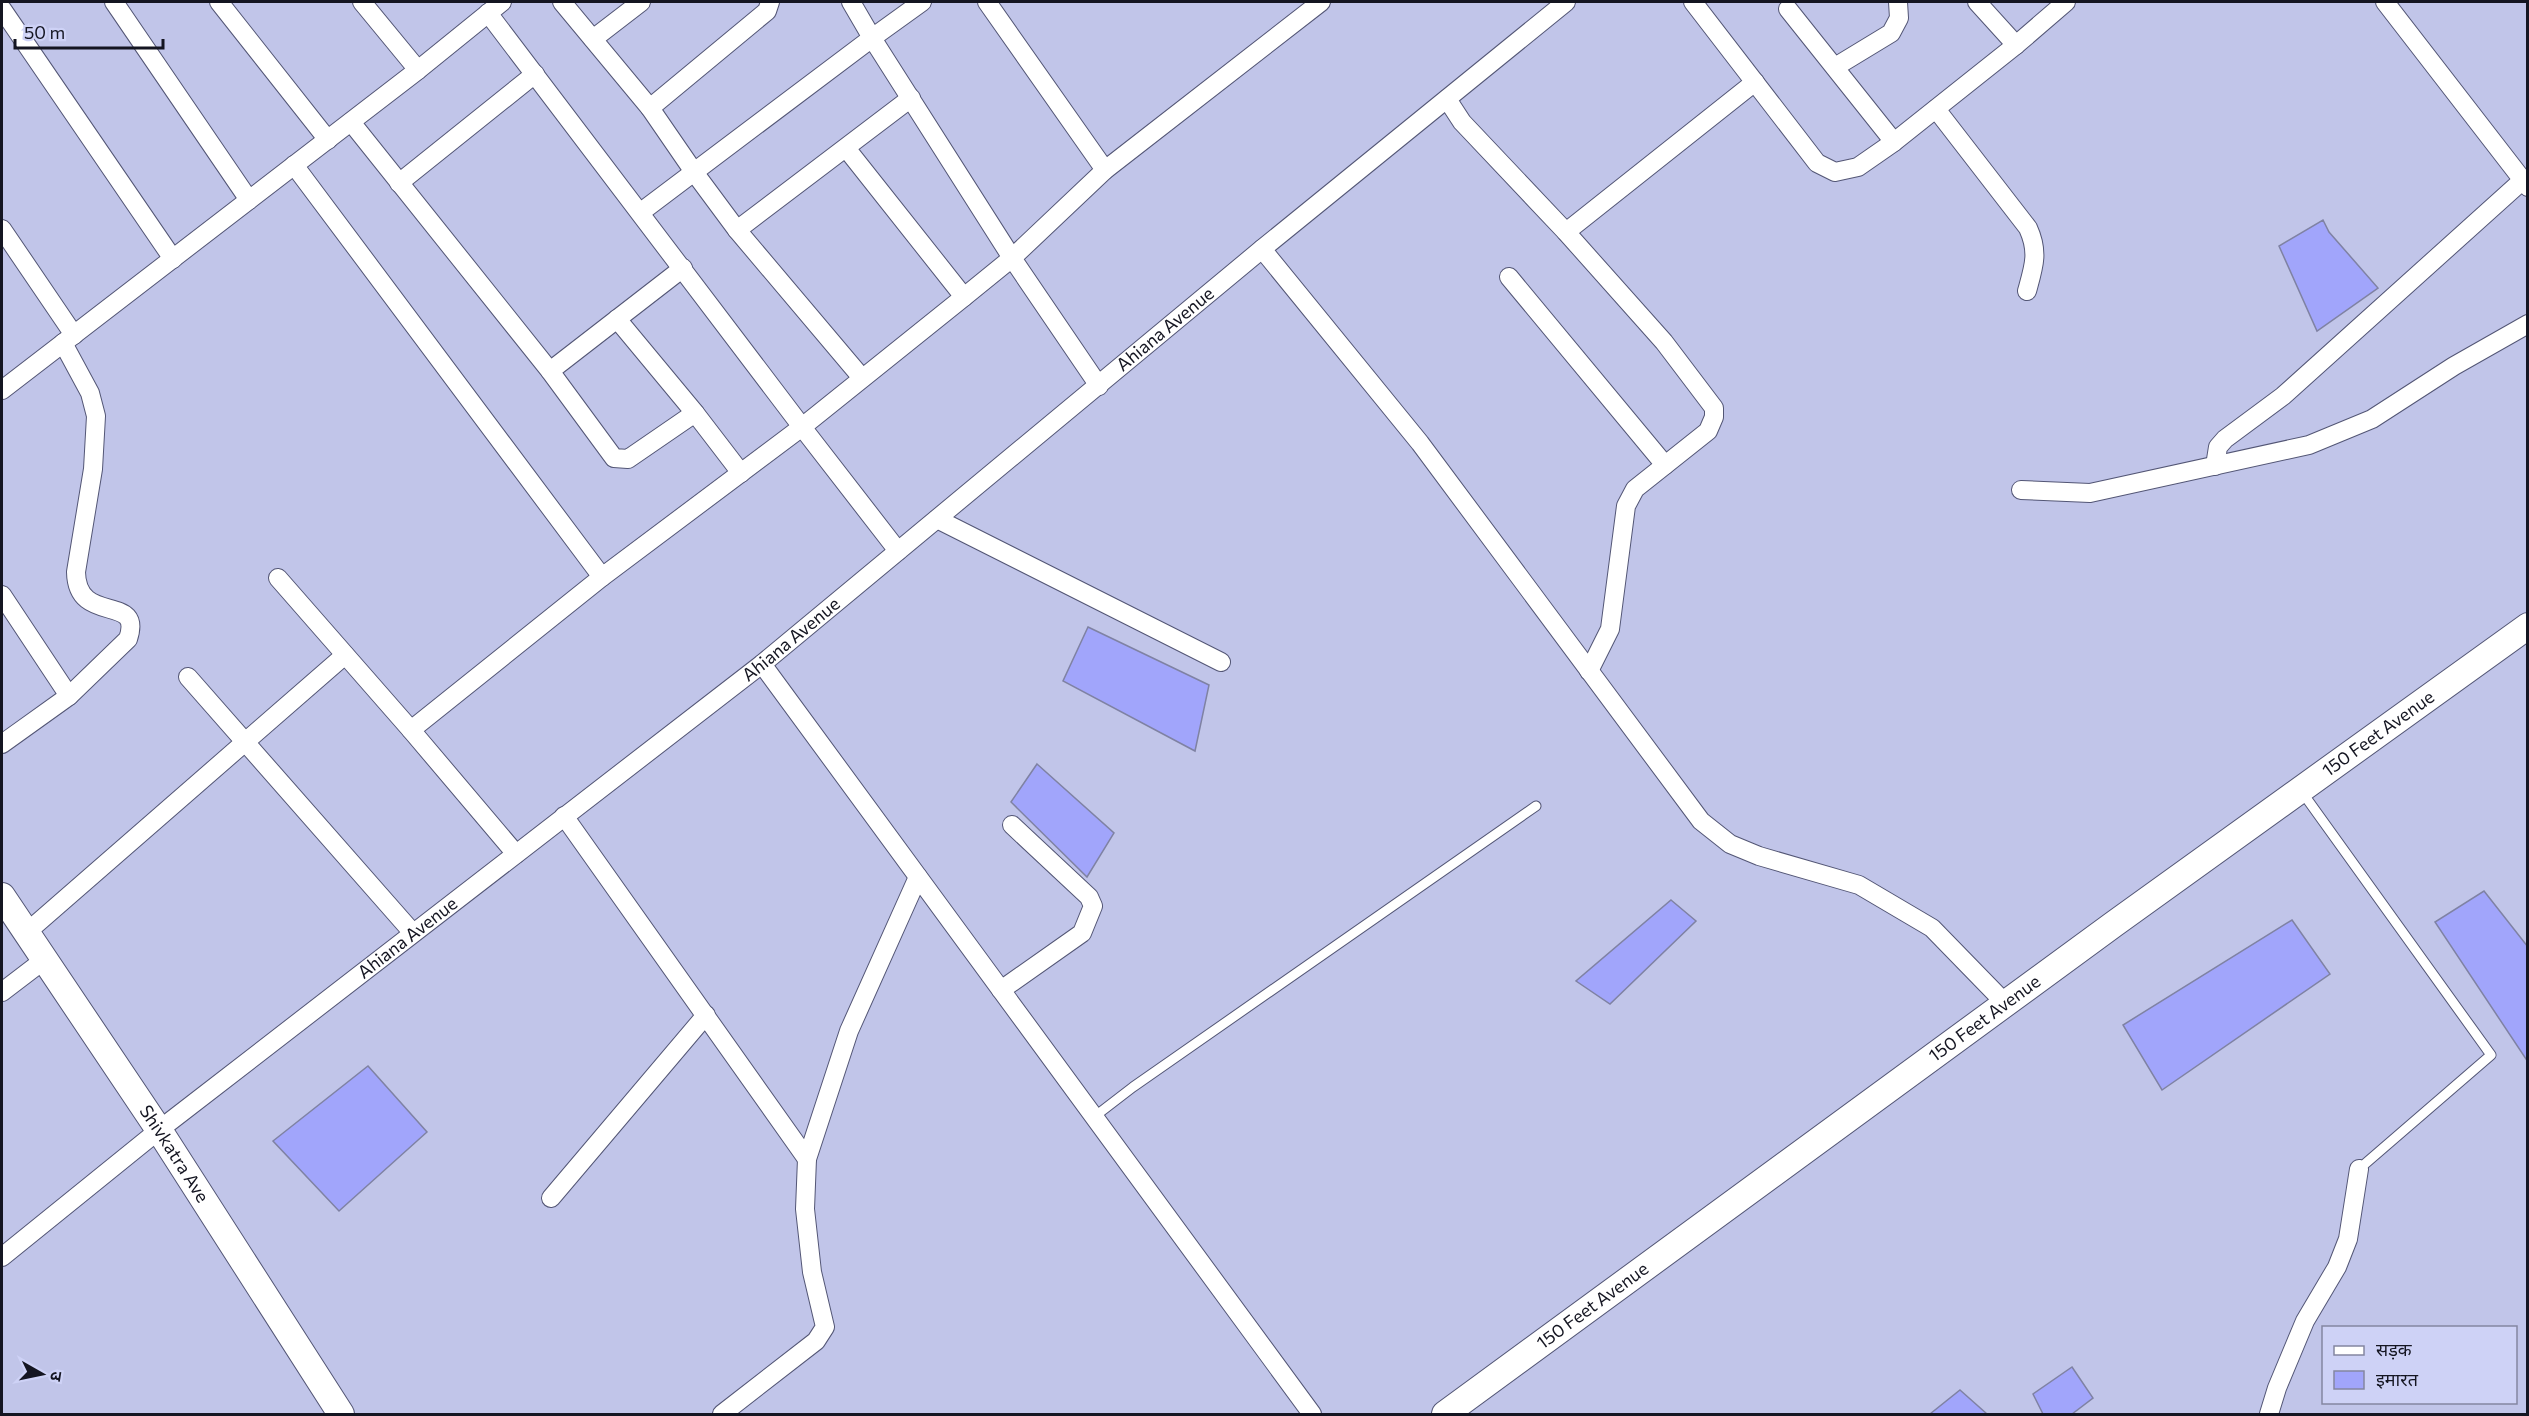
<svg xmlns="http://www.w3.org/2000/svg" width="2529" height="1416" viewBox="0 0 2529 1416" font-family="Commissioner,'Noto Sans Devanagari',sans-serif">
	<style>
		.building { fill: #a1a5fb; stroke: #7f82a3; stroke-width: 1.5 }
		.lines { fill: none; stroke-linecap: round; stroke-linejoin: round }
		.lane-casing { stroke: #535675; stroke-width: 11 }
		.street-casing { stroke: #535675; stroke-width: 20 }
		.secondary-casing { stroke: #535675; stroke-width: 28 }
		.lane { stroke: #fff; stroke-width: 9 }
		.street { stroke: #fff; stroke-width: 18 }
		.secondary { stroke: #fff; stroke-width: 26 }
		.labels { text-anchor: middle; stroke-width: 5; stroke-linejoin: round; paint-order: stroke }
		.street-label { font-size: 18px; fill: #141521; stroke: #ced2f6 }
	</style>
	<rect width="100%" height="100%" fill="#c1c5e9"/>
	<path class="building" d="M2323 220 2329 232 2378 288 2317 331 2279 246Z
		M1088 627 1209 685 1195 751 1063 681Z
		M1037 764 1114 833 1087 877 1011 802Z
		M2484 891 2528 947V1062L2435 922Z
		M1671 900 1696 921 1610 1004 1576 981Z
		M2292 920 2330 974 2162 1090 2123 1025Z
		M368 1066 427 1132 339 1211 273 1141Z
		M2072 1367 2093 1398 2072 1414H2043L2033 1394Z
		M1960 1390 1987 1414H1930Z"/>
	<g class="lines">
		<defs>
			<path id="lane" d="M2302 792 2491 1055 2359 1169
				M1094 1117 1133 1087 1536 806"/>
			<g id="street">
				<path d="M114 2 249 200"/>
				<path d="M219 2 328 140"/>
				<path d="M362 2 418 70"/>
				<path d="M562 2 650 108"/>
				<path d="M770 2 767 11 650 108 694 172 737 230 862 378"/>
				<path d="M851 2 872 38 922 2"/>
				<path d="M987 2 1105 170"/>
				<path d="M1693 2 1817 163 1835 172 1858 167 1894 142 2016 45 2066 2"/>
				<path d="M1977 2 2016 45"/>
				<path d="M2385 2 2528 187"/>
				<path d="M2 9 173 259"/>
				<path d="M1788 9 1894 142"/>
				<path d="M488 13 802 427 898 551"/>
				<path d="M593 39 641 2"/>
				<path d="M1835 67 1891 33 1899 18 1898 2"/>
				<path d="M1447 99 1462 122 1566 232 1664 342 1714 408V417L1708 431 1635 489 1626 506 1610 629 1589 671"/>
				<path d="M1936 109 2028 228C2039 252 2034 266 2027 291"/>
				<path d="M351 122 550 371 614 458 628 459 695 413"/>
				<path d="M846 148 964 297"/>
				<path d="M294 165 602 577 802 427 964 297 1012 258 1105 170 1321 2"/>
				<path d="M399 183 535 74"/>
				<path d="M641 212 872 38 1012 258 1099 386"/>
				<path d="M2 229 74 335"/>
				<path d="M737 230 911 98"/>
				<path d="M1566 232 1755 82"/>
				<path d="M1262 249 1420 443 1701 821 1730 844 1759 856 1859 885 1932 928 2006 1004"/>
				<path d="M1509 277 1665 465"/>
				<path d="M617 319 695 413 741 473"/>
				<path d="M550 371 683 268"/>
				<path d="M2 390 418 70 502 2"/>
				<path d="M2215 466 2218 447 2225 439 2283 396 2523 180"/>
				<path d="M2021 490 2090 493 2309 445 2372 419 2454 366 2528 324"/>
				<path d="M937 519 1221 662"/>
				<path d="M278 578 411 730 516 854"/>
				<path d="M2 595 69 696"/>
				<path d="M762 664 1312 1414"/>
				<path d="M188 677 413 933"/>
				<path d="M411 730 602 577"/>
				<path d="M2 744 69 696 128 639C144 592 77 627 76 572L93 469 96 416 90 393 63 343"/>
				<path d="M564 816 807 1159"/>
				<path d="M26 933 345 655"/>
				<path d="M1001 990 1082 933 1093 906 1089 897 1012 825"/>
				<path d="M2 992 44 960"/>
				<path d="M551 1198 706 1015"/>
				<path id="s1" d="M2 1257 159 1130 762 664 1262 249 1566 2"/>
				<path d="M722 1414 816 1341 825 1327 812 1272 805 1209 807 1159 849 1031 918 877"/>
				<path d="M2269 1414 2277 1388 2305 1321 2337 1267 2348 1239 2359 1169"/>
			</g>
			<g id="secondary">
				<path id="s2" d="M2 896 159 1130 341 1414"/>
				<path id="s3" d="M1445 1414 2114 924 2528 626"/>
			</g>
		</defs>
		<use href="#lane" class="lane-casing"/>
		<use href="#street" class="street-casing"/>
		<use href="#secondary" class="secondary-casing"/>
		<use href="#lane" class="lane"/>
		<use href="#street" class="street"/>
		<use href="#secondary" class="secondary"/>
	</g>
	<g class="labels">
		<g class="street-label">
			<text dy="6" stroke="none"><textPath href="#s1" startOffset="1488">Ahiana Avenue</textPath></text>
			<text dy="6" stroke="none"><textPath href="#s1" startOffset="1002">Ahiana Avenue</textPath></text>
			<text dy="6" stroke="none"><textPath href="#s3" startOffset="1155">150 Feet Avenue</textPath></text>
			<text dy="6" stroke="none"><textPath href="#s1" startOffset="516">Ahiana Avenue</textPath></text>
			<text dy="6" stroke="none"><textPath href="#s3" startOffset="669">150 Feet Avenue</textPath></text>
			<text dy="6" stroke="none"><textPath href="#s2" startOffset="310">Shivkatra Ave</textPath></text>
			<text dy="6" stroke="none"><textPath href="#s3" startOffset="183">150 Feet Avenue</textPath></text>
		</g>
	</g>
	<rect width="2529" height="1416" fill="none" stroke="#141521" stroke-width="6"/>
	<rect x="2322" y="1326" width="195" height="78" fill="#ced2f6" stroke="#8486a1" stroke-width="1.5"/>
	<rect x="2334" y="1346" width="30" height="9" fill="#ffffff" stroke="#8486a1" stroke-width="1.5"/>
	<text x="2376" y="1356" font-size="18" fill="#141521">सड़क</text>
	<rect x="2334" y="1371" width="30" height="18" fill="#a1a5fb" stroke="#8486a1" stroke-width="1.5"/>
	<text x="2376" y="1386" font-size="18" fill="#141521">इमारत</text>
	<g transform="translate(42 1374) rotate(99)" stroke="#ced2f6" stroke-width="4.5" paint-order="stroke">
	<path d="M0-4.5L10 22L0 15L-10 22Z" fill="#141521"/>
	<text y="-9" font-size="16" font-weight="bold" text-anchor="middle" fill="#141521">उ</text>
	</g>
	<path d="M15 39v9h148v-9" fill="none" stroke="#141521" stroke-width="3"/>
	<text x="24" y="39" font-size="18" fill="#141521" stroke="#ced2f6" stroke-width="4.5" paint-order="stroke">50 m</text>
</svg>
